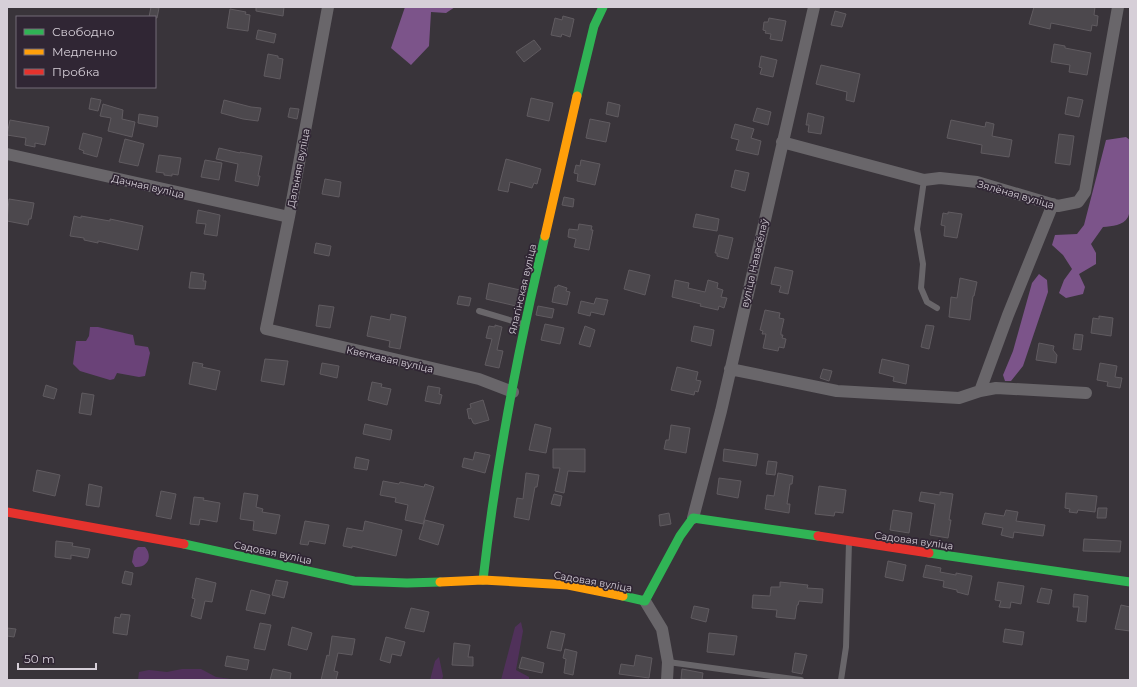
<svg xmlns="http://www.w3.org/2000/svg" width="1137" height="687" viewBox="0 0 1137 687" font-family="Montserrat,sans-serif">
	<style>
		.green { fill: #50315a }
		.forest { fill: #7c548a }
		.water { fill: #6a4278 }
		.building { fill: #4c484d; stroke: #605b60 }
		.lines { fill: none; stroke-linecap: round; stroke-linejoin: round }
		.lane { stroke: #69666a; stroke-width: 6 }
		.street { stroke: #69666a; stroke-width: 12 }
		.fast { stroke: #30b455; stroke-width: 9 }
		.slow { stroke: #ff9f0a; stroke-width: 9 }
		.jam { stroke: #e5322d; stroke-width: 9 }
		.labels { text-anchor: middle; stroke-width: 3.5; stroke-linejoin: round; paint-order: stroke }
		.street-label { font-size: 10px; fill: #d6cfd8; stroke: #302634 }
	</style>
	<rect width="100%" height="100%" fill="#39343a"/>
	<path class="green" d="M521 622 523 631 516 670 529 677V680H501L515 627Z
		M439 657 443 676 442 680H430L435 661Z
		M182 669H201L216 677 238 680H138L139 672 149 670 167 672Z"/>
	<path class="forest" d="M405 7H455L446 13 431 12 429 46 411 65 391 48Z
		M1126 137 1130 140C1130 154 1133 208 1128 217 1123 226 1112 226 1103 227L1091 244 1096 253V264L1079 274 1085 287 1083 294 1066 298 1059 293 1064 280 1072 269 1063 255 1052 245 1055 235 1077 234 1084 225 1106 140Z
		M1039 274 1047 280 1048 292 1023 366 1011 381H1005L1003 375 1013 351 1032 283Z"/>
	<path class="water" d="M90 327H98L133 335 135 345 148 347 150 353 145 376 139 377 117 373 114 379 110 380 80 371 73 364 76 341H86L89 336Z
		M138 547H145C153 556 148 568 135 567L132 562 134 551Z"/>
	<path class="building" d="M151 7 159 8 157 18 149 17Z
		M256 7H284L283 16 256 11Z
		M1034 7H1095L1094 15 1098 16 1097 26 1092 25 1091 31 1051 23 1050 29 1029 24Z
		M230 9 246 12 245 14 250 15 248 31 227 28Z
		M835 11 846 14 842 27 831 25Z
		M563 16 574 19 570 37 562 34 561 37 551 35 555 18 562 20Z
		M769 18 786 21 782 41 770 39 771 34 765 33 766 31 763 30 764 22H768Z
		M258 30 276 34 274 43 256 39Z
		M534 40 541 49 524 62 516 52Z
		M1054 44 1065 46V48L1091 53 1087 75 1069 72 1070 65 1051 62Z
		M268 54 278 56V58L283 59 280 79 264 76Z
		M761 56 777 60 773 77 760 74 762 68 759 67Z
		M821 65 860 74 854 102 846 100 847 92 816 84Z
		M1068 97 1083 100 1079 117 1065 114Z
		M91 98 101 100 98 111 89 109Z
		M531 98 553 103 549 121 527 116Z
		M224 100 251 107 261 108 258 121 243 119 221 113Z
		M608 102 620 105 618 117 606 114Z
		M103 104 123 110 122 119 135 122 132 137 108 131 111 118 100 116Z
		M290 108 299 109 297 119 288 117Z
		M757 108 771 112 768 125 753 121Z
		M808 113 824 117 821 134 808 132 809 125H806Z
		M139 114 158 117 157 127 138 123Z
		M590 119 610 123 606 142 586 138Z
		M10 120 49 127 45 145 35 143V147L25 145 26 138 7 135Z
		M951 120 985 127 986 122 994 124 992 136 1012 140 1009 157 981 153 982 145 947 138Z
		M735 124 754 129 751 138 761 141 758 155 736 150 739 140 731 138Z
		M83 133 102 138 97 157 83 153 84 151 79 149Z
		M1059 134 1074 136 1070 165 1055 163Z
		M125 139 144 144 138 166 119 162Z
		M219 148 240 153V152L262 156 258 176H260L258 186 235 181 238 164 216 159Z
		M159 155 181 158 178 175 172 174V176L164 175V173L156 172Z
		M506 159 541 169 537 184 534 183 532 188 510 182 508 192 498 190Z
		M205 160 222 163 219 180 201 177Z
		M581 160 600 164 595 185 577 181 578 174 574 173 576 165 580 166Z
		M735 170 749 173 745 191 731 187Z
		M325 179 341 182 339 197 322 194Z
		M564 197 574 199 573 207 562 205Z
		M9 199 34 203 31 219H29L28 225 7 221Z
		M198 210 220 215 217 236 204 234 206 224 196 223Z
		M948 212 962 214 957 238 944 236 945 226 941 225 943 213 948 214Z
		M696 214 719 219 717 231 693 227Z
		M74 216 81 218V216L110 221V219L143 226 138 250 98 241V243L84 240V238L70 236Z
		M579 224 592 226 591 230H593L589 250 574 247 576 239 568 237 569 229 578 230Z
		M719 235 733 238 728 259 717 256V253H715Z
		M316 243 331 246 329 256 314 253Z
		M775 267 793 271 788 294 779 292 781 286 771 284Z
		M629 270 650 275 645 295 624 289Z
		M191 272 204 274 203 281H206L205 289 189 288Z
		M960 278 977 282 974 296H973L970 320 949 317 951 297 957 298Z
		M675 280 689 283 688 288 705 292 708 280 718 283 717 288 723 290 721 297 727 298 724 308 719 306 718 310 700 306 701 304 672 297Z
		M489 283 520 290 516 306 486 299Z
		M558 285 567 288 566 291 570 292 567 305 552 302 555 287H557Z
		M459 296 471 298 469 306 457 304Z
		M596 298 608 300 604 315 591 312 590 316 578 313 581 301 594 304Z
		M319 305 334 307 330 328 316 326Z
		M538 306 554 309 552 318 536 315Z
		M765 310 780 313 779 318 784 319 781 332V335H783L782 338 786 339 784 348 779 347 778 351 763 348 766 334H762L763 331 760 330Z
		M391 314 406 317 400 349 389 347 390 341 367 336 371 316 390 320Z
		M1099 316 1113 318 1111 336 1091 333 1093 318 1099 319Z
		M545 324 564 328 560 344 541 340Z
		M495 325 502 327 497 350 503 351 499 368 485 365 492 339 486 338 489 326 495 327Z
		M926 325 934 326 929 349 921 347Z
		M585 326 595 330 590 347 579 344Z
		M694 326 714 330 711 346 691 341Z
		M1075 334 1083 335 1081 350 1073 349Z
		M1039 343 1054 346 1053 350 1057 355 1056 363 1036 360Z
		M265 359 288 361 284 385 261 381Z
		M882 359 909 365 906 384 893 381 894 377 879 373Z
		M193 362 203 364 202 367 220 371 216 390 189 384Z
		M322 363 339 366 337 378 320 374Z
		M1100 363 1117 366 1115 377 1122 378 1120 388 1107 386 1108 382 1097 380Z
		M677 367 698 372 696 380 701 381 698 392 695 391 694 395 671 390Z
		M823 369 832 371 829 381 820 378Z
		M372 382 382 384 381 387 391 389 387 405 368 400Z
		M46 385 57 389 54 399 43 396Z
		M428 386 440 388 439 394 442 395 440 404 425 401Z
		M82 393 94 395 91 415 79 413Z
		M483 400 489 420 475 424 473 423 471 418 469 419 467 409 471 408 470 404Z
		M365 424 392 430 390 440 363 434Z
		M535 424 551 428 546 453 529 450Z
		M671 425 690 428 686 453 664 449 666 440H669Z
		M553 449H585V472L568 471 564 493 555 491 560 468H553Z
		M724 449 758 454 756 466 723 461Z
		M475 452 490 455 485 473 462 467 464 458 473 460Z
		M356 457 369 460 367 470 354 468Z
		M768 461 777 462 775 475 766 474Z
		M37 470 60 475 55 496 33 491Z
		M526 473 539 475 537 487H535L529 520 514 517 517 498 523 499Z
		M778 473 793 476 792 484H790L787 504H790L789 513 765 509 767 495 774 496Z
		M719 478 741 481 738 498 717 494Z
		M383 481 399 484 400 482 424 487 425 484 434 487 423 524 405 520 408 505 395 502 396 498 380 495Z
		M89 484 102 487 99 507 86 505Z
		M819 486 846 490 843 513 835 512 834 516 815 514Z
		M161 491 176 494 171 519 156 516Z
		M921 492 940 495V492L953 494 949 520H951L948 538 930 535 935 504 919 501Z
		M244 493 258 495 256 507 263 509 262 512 280 515 276 534 253 530 254 521 240 519Z
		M1066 493 1097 496 1095 512 1078 510 1077 513 1069 512 1070 509 1065 508Z
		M554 494 562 496 560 506 551 504Z
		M194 497 204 498 203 500 220 503 217 522 200 519 199 525 190 524Z
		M1098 508H1107L1106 518H1097Z
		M893 510 912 513 909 533 890 530Z
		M1006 510 1018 512 1016 521 1045 525 1043 536 1014 532 1013 538 1001 535 1003 528 982 524 985 513 1004 516Z
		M669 513 671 524 660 526 659 515Z
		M425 520 444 525 438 545 419 539Z
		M305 521 329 525 325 544 309 541 308 545 300 544Z
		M365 521 402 530 396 556 352 546V548L343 546 347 528 363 531Z
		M1084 539 1121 541 1120 552 1083 551Z
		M56 541 73 543 72 546 90 549 88 558 71 555V559L55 557Z
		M888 561 906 565 903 581 885 577Z
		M926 565 941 568 940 572 956 575V573L972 576 968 595 957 592V590L943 587 944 581 923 577Z
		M125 571 133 573 131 585 122 583Z
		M196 578 216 583 212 602 205 601 201 619 191 616 195 599 192 598Z
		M276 580 288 582 284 598 272 595Z
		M780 582 808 585 807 588 823 589 822 603 799 601 798 605H797L795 619 776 617 777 610 752 608 753 595 770 596 771 587H780Z
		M998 582 1024 586 1021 604 1011 602 1010 608 999 607 1001 601 995 600Z
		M1041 588 1052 590 1049 604 1037 602Z
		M251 590 270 595 265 614 246 610Z
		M1074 594 1088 596 1086 622 1077 621 1079 607H1073Z
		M1121 605 1130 607V631L1115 629Z
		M694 606 709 609 706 622 691 618Z
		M411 608 429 612 424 632 405 628Z
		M121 614 130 615 127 635 113 633 115 617 120 618Z
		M260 623 271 625 265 650 254 648Z
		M292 627 312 633 307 650 288 645Z
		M7 628 16 629 14 637 7 636Z
		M1005 629 1024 632 1022 645 1003 642Z
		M551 631 565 634 561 651 547 648Z
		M709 633 737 636 734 655 707 652Z
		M332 636 355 639 352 655 338 653 334 671 338 672 336 680H321L327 655 329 656Z
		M386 637 405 642 401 656 392 654 390 663 380 660Z
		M454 643 470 645 468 657H473V666L452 665Z
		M565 649 577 652 573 675 564 673 566 659 563 658Z
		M795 653 807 655 802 674 792 672Z
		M636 655 652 658 649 678 619 674 621 664 634 666Z
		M227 656 249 660 247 670 225 666Z
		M522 657 544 663 542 673 519 668Z
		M273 669 291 673 290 680H270Z
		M682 669 703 673 702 680 681 679Z"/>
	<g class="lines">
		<path class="lane" d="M924 180 917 229 923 264 921 288 927 302 937 308
			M479 311 523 324
			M668 662 801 680
			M841 680 846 647 849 542"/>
		<path class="street" d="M328 7 289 217 266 329 479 379 513 392
			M782 142 924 180 940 178 977 182 1058 206 1078 202 1085 192 1118 7
			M7 154 289 217
			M730 369 837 391 959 398 980 391 996 388 1086 393
			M980 391 1008 315 1053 204
			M693 518 721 411 814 7
			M645 601 662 629 668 662 667 680"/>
		<path class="fast" d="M577 96 594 26 603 7
			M184 544 354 581 407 583 440 582
			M929 553 1130 582
			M483 580C496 464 518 349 545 236
			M623 596 645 601 680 536 693 518 818 536"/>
		<path class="slow" d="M545 236 577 96
			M440 582 483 580 568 585 623 596"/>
		<path class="jam" d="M7 512 184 544
			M818 536 929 553"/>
	</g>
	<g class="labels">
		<g class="street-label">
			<text transform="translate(298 168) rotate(-79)" y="4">Дальняя вуліца</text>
			<text transform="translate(148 186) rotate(13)" y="4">Дачная вуліца</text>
			<text transform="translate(1016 194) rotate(16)" y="4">Зялёная вуліца</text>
			<text transform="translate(754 263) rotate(-77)" y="4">вуліца Навасёлаў</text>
			<text transform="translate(522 289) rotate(-77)" y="4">Ялагінская вуліца</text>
			<text transform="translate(390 359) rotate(13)" y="4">Кветкавая вуліца</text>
			<text transform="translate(914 540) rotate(8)" y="4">Садовая вуліца</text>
			<text transform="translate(273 552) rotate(12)" y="4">Садовая вуліца</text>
			<text transform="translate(593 581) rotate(10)" y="4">Садовая вуліца</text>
		</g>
	</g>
	<rect width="1137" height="687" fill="none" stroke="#d6cfd8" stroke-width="16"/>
	<rect x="16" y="16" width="140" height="72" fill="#302634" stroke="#726a76"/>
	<rect x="24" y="29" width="20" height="6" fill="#30b455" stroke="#726a76"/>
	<text x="52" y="36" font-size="12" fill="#d6cfd8">Свободно</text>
	<rect x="24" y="49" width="20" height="6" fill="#ff9f0a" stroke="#726a76"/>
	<text x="52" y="56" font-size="12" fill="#d6cfd8">Медленно</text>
	<rect x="24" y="69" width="20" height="6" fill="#e5322d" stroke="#726a76"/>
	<text x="52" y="76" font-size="12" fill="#d6cfd8">Пробка</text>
	<path d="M18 663v6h78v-6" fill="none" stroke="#d6cfd8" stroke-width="2"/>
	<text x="24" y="663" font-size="12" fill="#d6cfd8" stroke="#302634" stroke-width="3" paint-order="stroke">50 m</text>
</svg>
